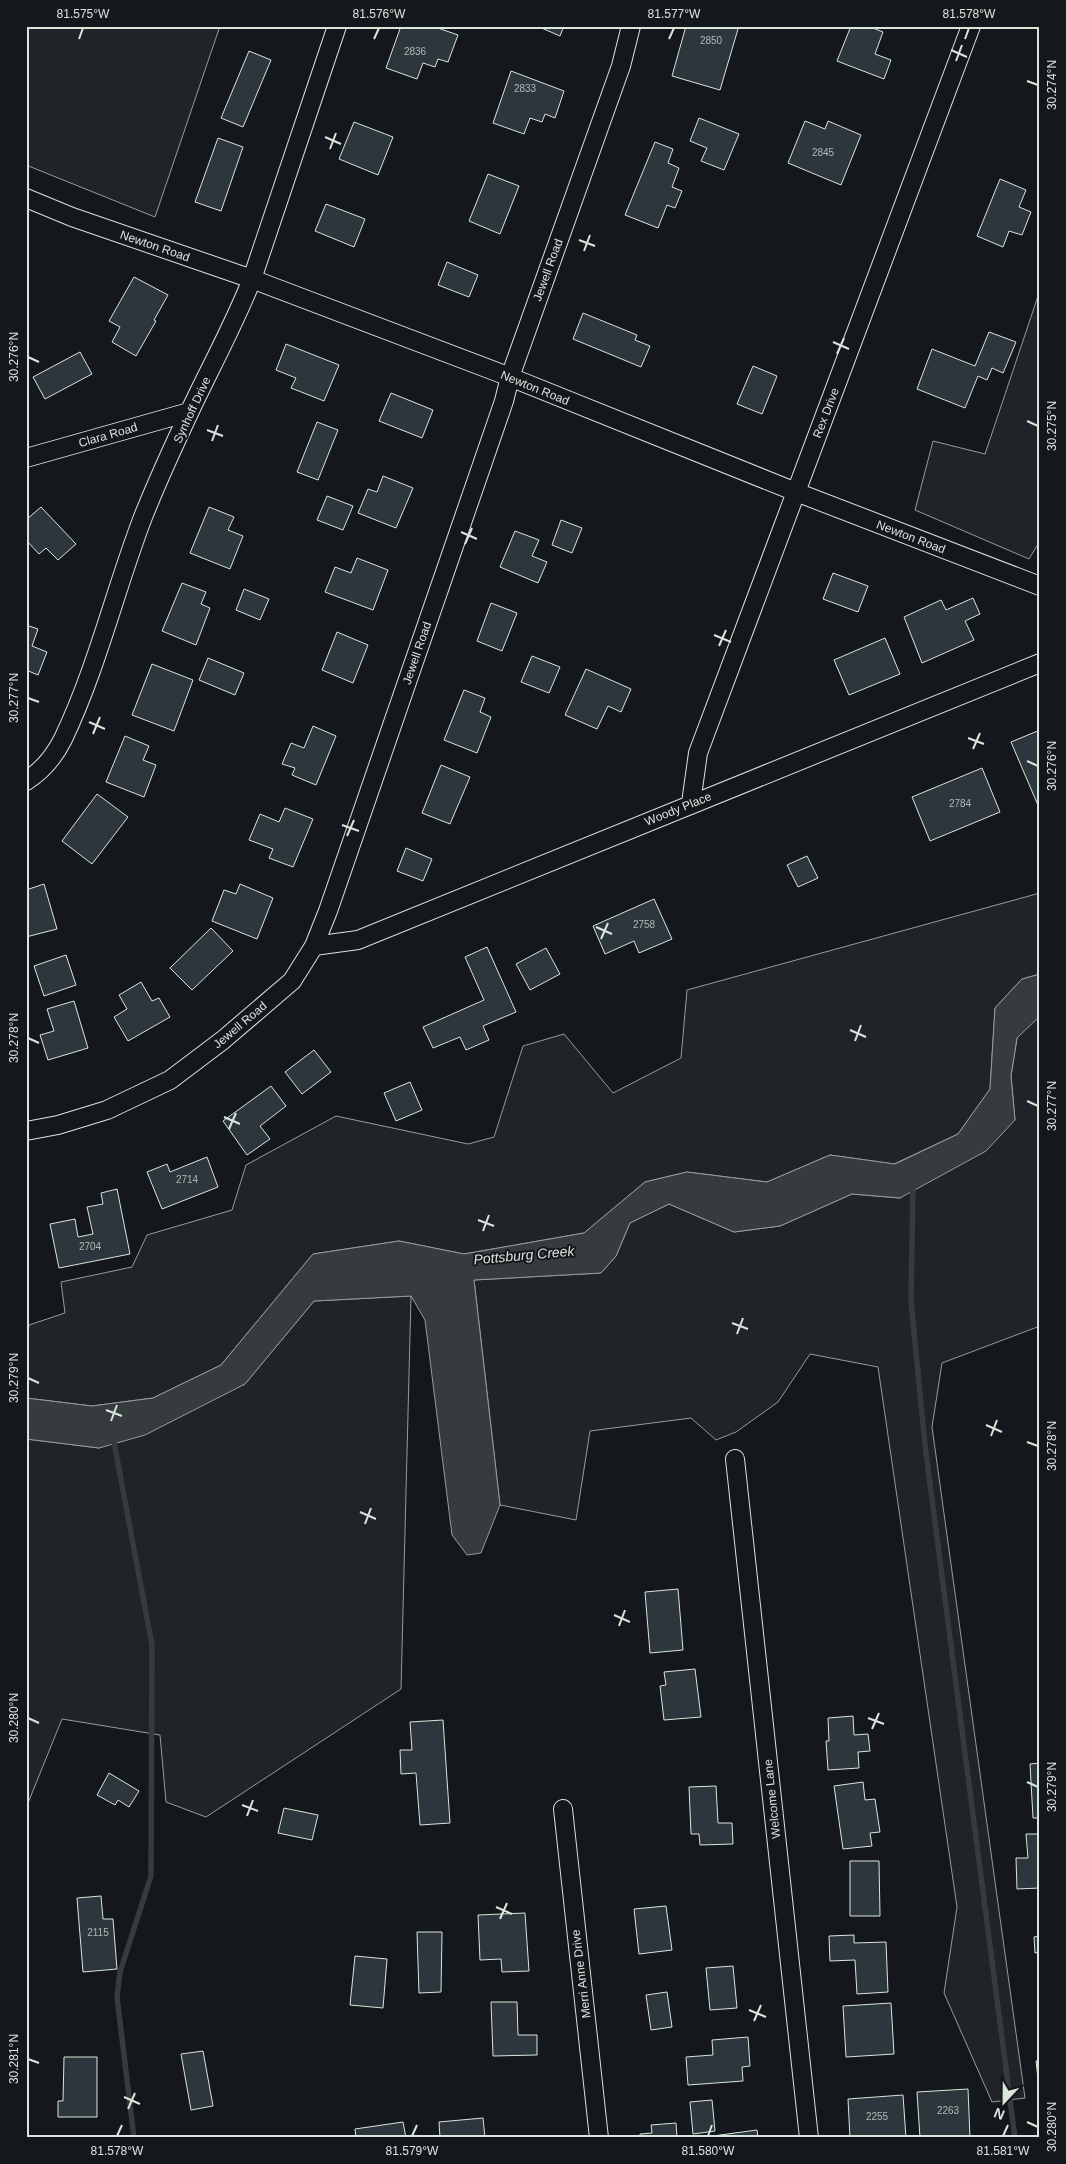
<svg xmlns="http://www.w3.org/2000/svg" width="1066" height="2164" viewBox="0 0 1066 2164" font-family="Arial,sans-serif">
	<style>
		.green { fill: #202428; stroke: #939e99 }
		.water { fill: #363b3e; stroke: #939e99 }
		.lines { fill: none; stroke-linecap: round; stroke-linejoin: round }
		.stream { stroke: #363b3e; stroke-width: 5.5 }
		.building { fill: #2c363c; stroke: #d8e6dc }
		.minor-casing { stroke: #d8e6dc; stroke-width: 20 }
		.minor { stroke: #14181c; stroke-width: 18 }
		.ticks { fill: none; stroke: #d8e6dc; stroke-width: 2 }
		.labels { text-anchor: middle; stroke-width: 4; stroke-linejoin: round; paint-order: stroke }
		.number-label { font-size: 10px; fill: #adbab4 }
		.street-label { font-size: 12px; fill: #d8e6dc; stroke: #14181c }
		.water-label { font-size: 14px; font-style: italic; fill: #d8e6dc; stroke: #14181c }
		.neatline { fill: none; stroke: #d8e6dc; stroke-width: 2 }
		.ticks-label { font-size: 12px; text-anchor: middle; fill: #d8e6dc }
	</style>
	<rect width="100%" height="100%" fill="#14181c"/>
	<path class="green" d="M26 26H220L155 217 26 165Z
		M1040 290V541L1029 559 915 510 933 441 985 454Z
		M1040 893V974L1022 979 995 1008 990 1089 958 1134 894 1164 830 1155 767 1182 687 1172 645 1182 584 1233 464 1254 399 1241 313 1254 221 1365 153 1398 92 1406 26 1398V1347L29 1325 65 1313 61 1282 132 1267 147 1235 232 1210 246 1165 336 1116 468 1144 494 1137 523 1046 564 1034 613 1093 681 1058 687 990Z
		M1038 1016H1040V1326L942 1363 932 1427 1025 2098 992 2102 944 1993 957 1907 878 1367 810 1354 778 1402 736 1432 716 1440 691 1418 590 1431 576 1520 500 1505 474 1280 601 1273 616 1256 630 1223 669 1204 734 1232 780 1226 852 1194 900 1198 1015 1120 1011 1076 1017 1038Z
		M411 1296 401 1689 206 1817 166 1802 160 1735 62 1719 26 1808V1439L99 1448 245 1384 314 1301Z"/>
	<path class="water" d="M1040 974V1016L1017 1038 1011 1076 1015 1120 986 1151 900 1198 852 1194 780 1226 734 1232 669 1204 630 1223 616 1256 601 1273 474 1280 500 1505 481 1553 467 1555 452 1535 425 1320 411 1296 314 1301 245 1384 145 1435 99 1448 26 1439V1398L92 1406 153 1398 221 1365 313 1254 399 1241 464 1254 584 1233 645 1182 687 1172 767 1182 830 1155 895 1164 958 1134 990 1089 995 1008 1022 979Z"/>
	<g class="lines">
		<path class="stream" d="M913 1184 911 1301 925 1445 1015 2138
			M113 1437 152 1645 151 1876 120 1972 117 1997 134 2138"/>
	</g>
	<path class="building" d="M401 26H432L458 35 448 62 438 59 435 67 423 63 417 79 386 68Z
		M537 26H564L560 36Z
		M686 26H727L738 29 720 90 672 76Z
		M851 26H868L883 32 875 54 891 60 884 79 837 61Z
		M249 51 271 60 243 127 221 118Z
		M511 71 564 91 555 118 545 114 542 122 530 118 524 134 493 123Z
		M699 118 739 134 724 170 701 161 707 148 690 141Z
		M805 121 825 129 828 121 861 135 841 185 788 163Z
		M354 122 393 137 378 175 339 159Z
		M218 138 243 147 221 211 195 202Z
		M655 142 673 149 668 163 679 168 672 187 682 191 675 208 667 205 658 228 625 215Z
		M488 174 519 186 500 234 469 221Z
		M1000 179 1026 190 1019 207 1031 212 1022 235 1009 231 1003 247 977 236Z
		M326 204 365 219 354 247 315 231Z
		M447 262 478 275 469 297 438 285Z
		M134 277 168 295 154 320 156 321 136 356 112 342 120 327 109 321Z
		M583 313 637 335 635 340 650 346 641 367 573 339Z
		M989 332 1016 342 1003 373 992 368 987 380 978 376 965 408 917 389 932 349 975 366Z
		M286 344 339 365 324 401 291 388 296 378 276 370Z
		M80 352 92 374 45 399 33 377Z
		M753 366 777 376 762 414 737 404Z
		M391 393 433 410 422 438 379 421Z
		M317 422 338 430 318 480 297 472Z
		M383 476 413 488 396 528 358 513 368 489 377 492Z
		M327 496 353 506 343 530 317 520Z
		M41 507 76 544 58 560 46 548 39 554 26 540V520Z
		M209 507 234 517 228 530 243 536 230 569 190 553Z
		M561 520 582 528 572 553 552 545Z
		M515 531 539 540 532 556 547 562 538 583 500 567Z
		M357 558 388 570 373 610 325 592 335 567 351 573Z
		M833 573 868 586 858 612 823 599Z
		M182 583 206 592 201 604 210 608 196 645 162 631Z
		M244 589 269 599 260 620 236 610Z
		M973 598 980 614 965 621 974 640 922 663 904 617 941 600 946 610Z
		M491 603 517 613 502 651 477 641Z
		M26 625 38 629 32 646 47 652 38 675 26 670Z
		M337 632 368 645 353 683 322 670Z
		M885 638 900 674 849 695 834 660Z
		M532 656 560 667 549 693 521 682Z
		M208 658 244 673 235 695 199 680Z
		M152 664 193 680 174 731 132 715Z
		M586 669 631 689 621 712 608 706 597 729 565 715Z
		M464 690 485 698 480 712 491 717 477 753 444 740Z
		M313 726 336 736 316 785 292 775 295 768 282 764 291 743 304 748Z
		M1040 730V810L1011 742Z
		M125 736 149 746 143 760 156 765 144 797 106 782Z
		M441 765 470 777 450 824 422 813Z
		M982 768 1000 812 930 841 912 797Z
		M97 794 128 817 92 864 62 841Z
		M285 808 313 819 293 867 269 858 273 849 249 840 260 814 279 822Z
		M406 848 432 859 423 881 397 871Z
		M807 856 818 878 798 887 787 865Z
		M44 884 57 929 26 937V890Z
		M240 884 273 898 257 939 212 921 224 890 236 894Z
		M654 899 672 939 639 953 634 941 605 954 593 926Z
		M211 928 233 951 192 990 170 968Z
		M487 947 516 1012 483 1026 489 1040 466 1050 460 1037 433 1048 423 1027 484 1000 465 957Z
		M546 948 560 974 530 990 516 964Z
		M66 955 76 985 44 996 34 966Z
		M141 982 152 1001 159 998 170 1017 128 1041 114 1017 127 1009 119 995Z
		M74 1001 88 1048 48 1060 40 1035 54 1031 47 1009Z
		M314 1050 331 1072 302 1094 285 1072Z
		M410 1082 422 1110 396 1121 384 1093Z
		M271 1086 286 1106 260 1126 270 1139 247 1155 223 1121Z
		M207 1157 218 1187 162 1209 147 1172 167 1164 170 1172Z
		M117 1189 130 1254 59 1268 50 1224 75 1219 78 1237 93 1234 87 1207 103 1204 101 1193Z
		M678 1589 683 1650 650 1653 645 1592Z
		M695 1669 701 1717 664 1720 660 1686 666 1685 664 1672Z
		M853 1716 854 1735 868 1734 870 1751 858 1752 859 1768 828 1770 826 1741H829L828 1718Z
		M443 1720 450 1823 420 1825 416 1773 401 1774 400 1750H412L410 1722Z
		M1040 1763V1818H1033L1030 1764Z
		M109 1773 139 1791 129 1807 118 1800 115 1805 97 1795Z
		M863 1782 865 1800 875 1799 880 1832 870 1833 872 1846 843 1849 834 1786Z
		M716 1786 718 1823H732L733 1844 700 1845 699 1834H691L689 1787Z
		M284 1808 318 1815 312 1840 278 1833Z
		M1026 1834H1040V1888L1017 1889 1016 1858H1028Z
		M850 1861H879L880 1916H850Z
		M101 1896 103 1919H113L117 1969 83 1972 77 1898Z
		M666 1906 672 1950 639 1954 634 1909Z
		M525 1913 529 1971 502 1972 501 1959 480 1960 478 1915Z
		M417 1932H442L441 1992 419 1993Z
		M854 1935V1943L886 1942 888 1992 857 1994 855 1960 830 1961 829 1936Z
		M1040 1936V1952L1035 1953 1034 1937Z
		M355 1956 387 1959 383 2008 350 2005Z
		M733 1966 737 2008 710 2010 706 1968Z
		M667 1992 672 2027 651 2030 646 1995Z
		M491 2002H517L518 2035H537V2055L493 2056Z
		M891 2003 894 2054 846 2057 843 2006Z
		M748 2037 750 2066 742 2067 743 2081 688 2085 686 2057 713 2055 712 2040Z
		M203 2051 213 2106 191 2110 181 2054Z
		M64 2057H97V2117H58V2101H63Z
		M1040 2060V2096L1036 2061Z
		M968 2089 970 2138H920L917 2092Z
		M903 2095 906 2138H850L848 2099Z
		M712 2100 715 2131 693 2134 690 2102Z
		M483 2118 485 2138H440L439 2122Z
		M403 2122 406 2138H356L355 2129Z
		M676 2123 677 2138H640V2134L652 2133 651 2125Z
		M757 2130 758 2138H698Z"/>
	<g class="lines">
		<defs>
			<path id="minor" d="M26 198 72 217 252 279 510 377 796 492 1040 586
				M26 458 189 412
				M26 781C42 771 55 755 63 739 97 668 115 590 143 517 157 482 173 447 189 413 210 368 234 325 252 279L337 26
				M691 803 698 753 971 26
				M314 946 358 940 1040 663
				M26 1131 58 1125 107 1110 170 1080 223 1040 292 981 314 946 328 911 504 401 510 377 621 66 631 26
				M735 1459 809 2138
				M563 1809 599 2138"/>
		</defs>
		<use href="#minor" class="minor-casing"/>
		<use href="#minor" class="minor"/>
	</g>
	<path class="ticks" d="M79 39 83 28M374 39 379 28M669 39 674 28M965 39 969 28M951 50 967 57M956 61 962 45M1027 81 1038 85M325 137 341 144M330 149 336 133M579 240 595 246M584 251 590 235M833 342 849 349M837 354 844 338M28 357 39 362M1027 421 1038 426M207 430 223 436M212 441 218 425M461 532 477 539M465 544 472 528M714 635 731 642M719 646 726 630M28 698 39 702M89 722 105 729M93 734 100 717M968 738 984 744M973 749 980 733M1027 761 1038 766M342 825 359 831M347 836 354 820M596 927 612 934M601 939 608 923M850 1030 866 1037M28 1038 39 1043M855 1041 861 1025M1027 1101 1038 1106M224 1117 240 1124M229 1129 236 1113M478 1220 494 1226M483 1231 489 1215M732 1323 748 1329M737 1334 743 1318M28 1378 39 1383M106 1410 122 1416M111 1421 117 1405M986 1425 1002 1432M991 1436 997 1420M1027 1442 1038 1446M360 1512 376 1519M365 1524 371 1508M614 1615 630 1622M619 1626 625 1610M28 1718 39 1723M868 1718 884 1724M872 1729 879 1713M1027 1782 1038 1787M242 1805 258 1811M247 1816 253 1800M496 1907 512 1914M500 1919 507 1903M749 2010 766 2017M754 2021 761 2005M28 2059 39 2063M124 2097 140 2104M128 2109 135 2093M1027 2122 1038 2127M117 2136 122 2125M412 2136 417 2125M708 2136 712 2125M1003 2136 1008 2125"/>
	<g class="labels">
		<g class="number-label">
			<text x="711" y="44">2850</text>
			<text x="415" y="55">2836</text>
			<text x="525" y="92">2833</text>
			<text x="823" y="156">2845</text>
			<text x="960" y="807">2784</text>
			<text x="644" y="928">2758</text>
			<text x="187" y="1183">2714</text>
			<text x="90" y="1250">2704</text>
			<text x="98" y="1936">2115</text>
			<text x="948" y="2114">2263</text>
			<text x="877" y="2120">2255</text>
		</g>
		<g class="street-label">
			<text transform="translate(155 246) rotate(19)" y="4">Newton Road</text>
			<text transform="translate(548 270) rotate(-70)" y="4">Jewell Road</text>
			<text transform="translate(535 388) rotate(22)" y="4">Newton Road</text>
			<text transform="translate(192 410) rotate(-65)" y="4">Synhoff Drive</text>
			<text transform="translate(826 413) rotate(-69)" y="4">Rex Drive</text>
			<text transform="translate(108 435) rotate(-16)" y="4">Clara Road</text>
			<text transform="translate(911 537) rotate(21)" y="4">Newton Road</text>
			<text transform="translate(417 653) rotate(-71)" y="4">Jewell Road</text>
			<text transform="translate(678 809) rotate(-22)" y="4">Woody Place</text>
			<text transform="translate(240 1025) rotate(-40)" y="4">Jewell Road</text>
			<text transform="translate(772 1799) rotate(-96)" y="4">Welcome Lane</text>
			<text transform="translate(581 1974) rotate(-97)" y="4">Merri Anne Drive</text>
		</g>
		<g class="water-label">
			<text transform="translate(524 1255) rotate(-5)" y="5">Pottsburg Creek</text>
		</g>
	</g>
	<rect width="1066" height="2164" fill="none" stroke="#14181c" stroke-width="55"/>
	<g transform="translate(1004 2102) rotate(202)" stroke="#14181c" stroke-width="4" paint-order="stroke">
	<path d="M0-4L9 19L0 12L-9 19Z" fill="#d8e6dc"/>
	<text y="-8" font-size="14" font-weight="bold" text-anchor="middle" fill="#d8e6dc">N</text>
	</g>
	<rect x="28" y="28" width="1010" height="2108" class="neatline"/>
	<g class="ticks-label">
		<text x="83" y="18">81.575°W</text>
		<text x="379" y="18">81.576°W</text>
		<text x="674" y="18">81.577°W</text>
		<text x="969" y="18">81.578°W</text>
		<text transform="translate(1052 85) rotate(-90)" y="4">30.274°N</text>
		<text transform="translate(14 357) rotate(-90)" y="4">30.276°N</text>
		<text transform="translate(1052 426) rotate(-90)" y="4">30.275°N</text>
		<text transform="translate(14 698) rotate(-90)" y="4">30.277°N</text>
		<text transform="translate(1052 766) rotate(-90)" y="4">30.276°N</text>
		<text transform="translate(14 1038) rotate(-90)" y="4">30.278°N</text>
		<text transform="translate(1052 1106) rotate(-90)" y="4">30.277°N</text>
		<text transform="translate(14 1378) rotate(-90)" y="4">30.279°N</text>
		<text transform="translate(1052 1446) rotate(-90)" y="4">30.278°N</text>
		<text transform="translate(14 1718) rotate(-90)" y="4">30.280°N</text>
		<text transform="translate(1052 1787) rotate(-90)" y="4">30.279°N</text>
		<text transform="translate(14 2059) rotate(-90)" y="4">30.281°N</text>
		<text transform="translate(1052 2127) rotate(-90)" y="4">30.280°N</text>
		<text x="117" y="2155">81.578°W</text>
		<text x="412" y="2155">81.579°W</text>
		<text x="708" y="2155">81.580°W</text>
		<text x="1003" y="2155">81.581°W</text>
	</g>
</svg>
